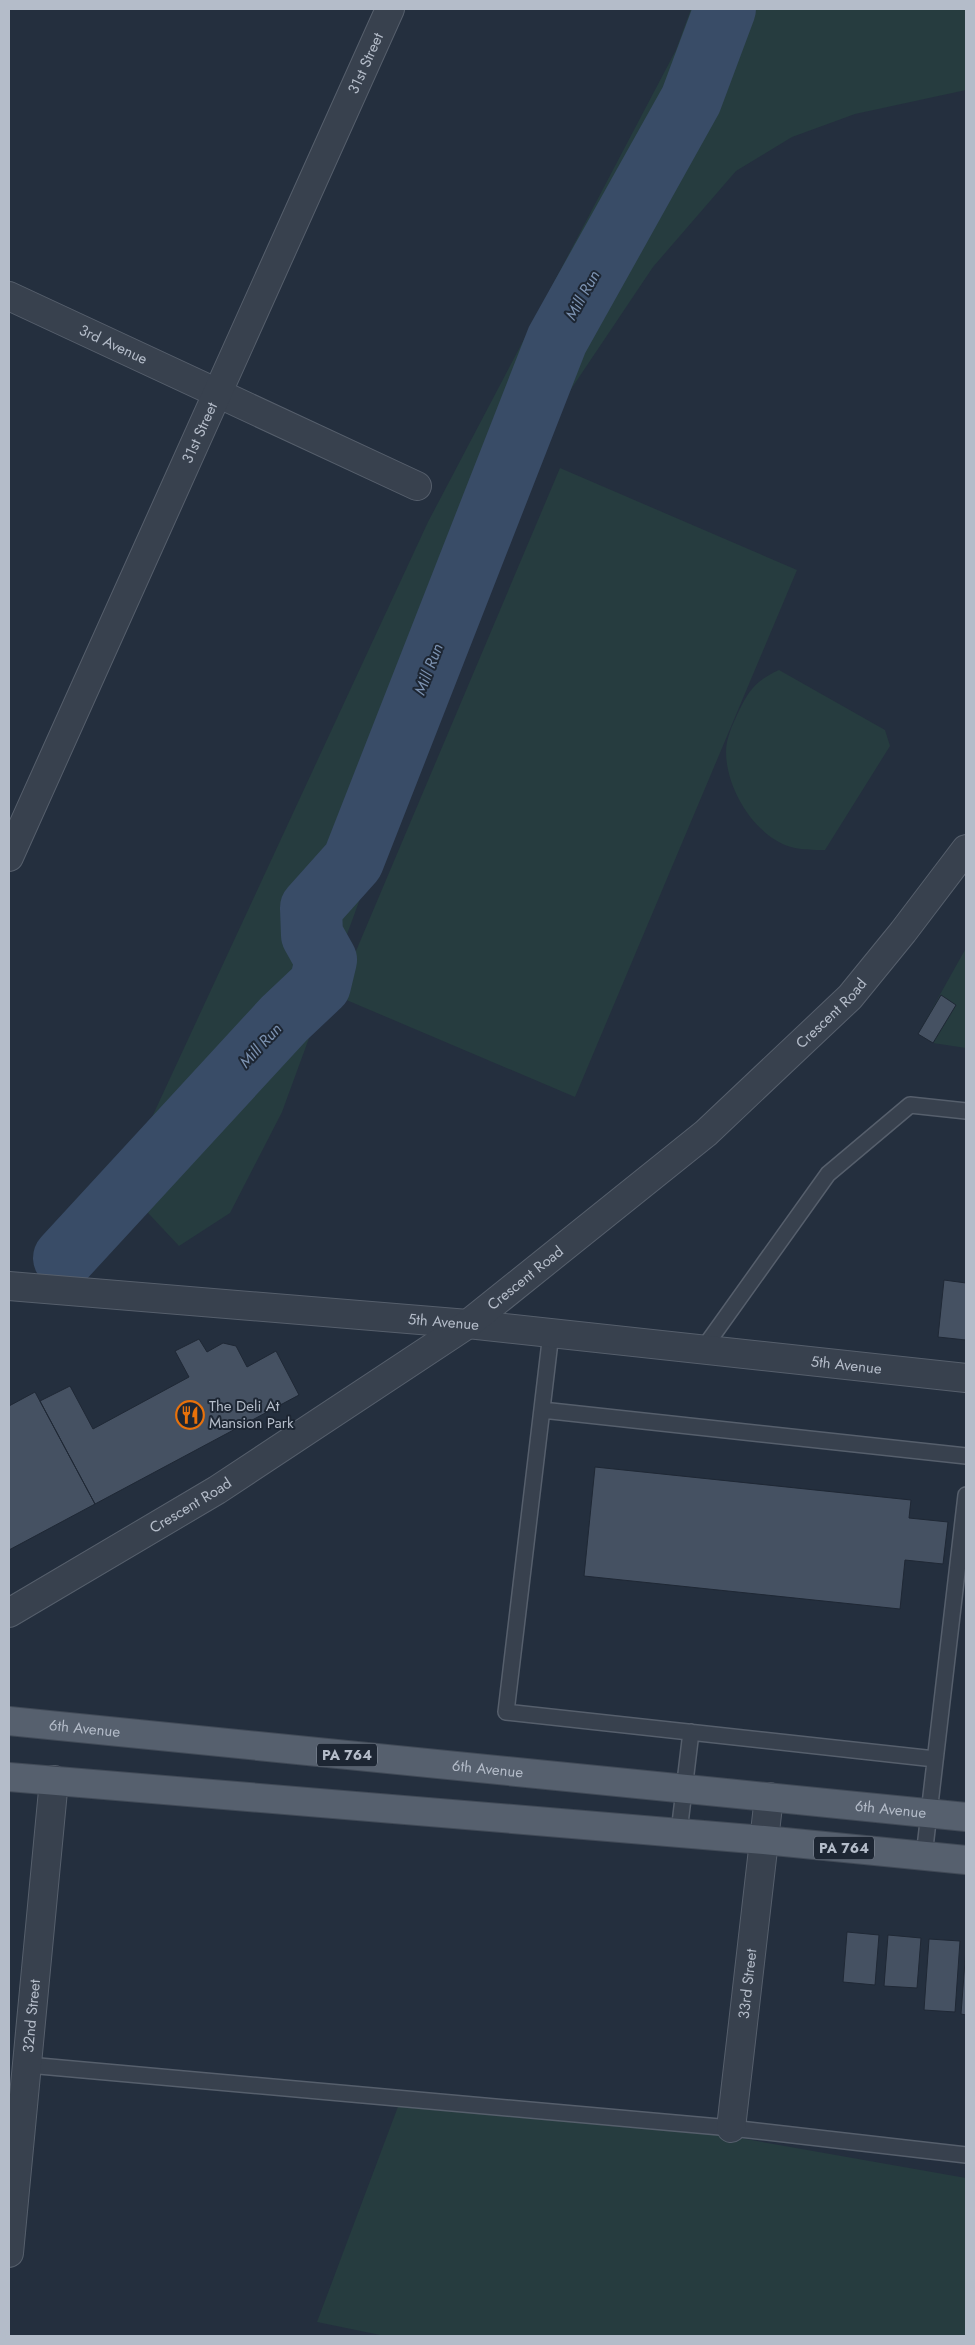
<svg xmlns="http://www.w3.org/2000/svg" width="975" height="2345" viewBox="0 0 975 2345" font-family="Jost,sans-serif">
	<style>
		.green { fill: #263c3f }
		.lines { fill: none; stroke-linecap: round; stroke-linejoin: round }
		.river { stroke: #394c67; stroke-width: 62 }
		.building { fill: #455162; stroke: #1f2835 }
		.lane-casing { stroke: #565f6c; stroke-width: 18 }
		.street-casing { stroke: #565f6c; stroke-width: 30 }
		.primary-casing { stroke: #414a57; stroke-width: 30 }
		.lane { stroke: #38414e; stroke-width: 15 }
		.street { stroke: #38414e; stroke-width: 28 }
		.primary { stroke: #56606e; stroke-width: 28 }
		.labels { text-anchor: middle; stroke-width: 4; stroke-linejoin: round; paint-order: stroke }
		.shield { fill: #1d2633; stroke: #878f9c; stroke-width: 1 }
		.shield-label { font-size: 14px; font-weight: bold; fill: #b4bcc9 }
		.street-label { font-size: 15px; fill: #b4bcc9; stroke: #1d2633 }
		.poi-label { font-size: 15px; fill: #b4bcc9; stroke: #1d2633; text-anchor: start }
		.water-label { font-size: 16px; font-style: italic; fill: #7c92b1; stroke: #1d2633 }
	</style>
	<rect width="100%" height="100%" fill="#242f3e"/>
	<path class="green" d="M691 9H966V90L855 114 792 137 736 171 653 267 551 419 398 795 282 1112 230 1213 179 1246 121 1184 428 522 676 50Z
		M560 468 797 570 575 1097 337 996Z
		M779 670 885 730 890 746 825 850C813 850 802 850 791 847 754 836 726 788 726 752 726 739 732 726 737 715 748 691 755 681 779 670Z
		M966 948V1048L933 1043 918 1034Z
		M399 2104 723 2135 966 2178V2336H385L317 2322Z"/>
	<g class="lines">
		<path class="river" d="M64 1258 284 1019 320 985 326 960 312 935 311 908 353 861 557 340 691 100 725 9"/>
	</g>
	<path class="building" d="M941 995 956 1005 933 1043 918 1034Z
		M944 1280 966 1283V1340L938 1337Z
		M199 1339 207 1352 223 1343 236 1346 247 1367 276 1351 299 1395 95 1504 40 1401 70 1386 93 1429 189 1377 175 1351Z
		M35 1392 95 1504 9 1550V1406Z
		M595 1467 911 1500 909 1518 948 1522 943 1564 905 1560 900 1609 584 1576Z
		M847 1932 879 1935 875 1985 843 1982Z
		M888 1935 921 1938 917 1988 884 1986Z
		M929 1939 960 1941 955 2012 924 2010Z
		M966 1948V2015L961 2014Z"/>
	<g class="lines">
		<defs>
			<path id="lane" d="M551 1333 506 1712 935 1759
				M703 1349 828 1174 910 1105 966 1111
				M542 1410 966 1456
				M679 1832 691 1732
				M924 1856 966 1495
				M28 2065 731 2128 966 2155"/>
			<g id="street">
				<path id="s1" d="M9 296 417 486"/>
				<path id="s2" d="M9 857 390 9"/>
				<path id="s3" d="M9 1286 468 1324 966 1378"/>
				<path id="s4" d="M9 1613 217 1490 468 1324 706 1133 850 997 903 932 966 849"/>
				<path id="s5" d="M731 2128 769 1797"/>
				<path id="s6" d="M9 2253 54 1780"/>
			</g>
			<g id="primary">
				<path id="s7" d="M9 1721 966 1817"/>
				<path d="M9 1777 764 1840 966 1860"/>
			</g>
		</defs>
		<use href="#lane" class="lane-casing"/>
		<use href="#street" class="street-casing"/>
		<use href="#primary" class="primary-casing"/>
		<use href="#lane" class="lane"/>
		<use href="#street" class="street"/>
		<use href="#primary" class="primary"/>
	</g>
	<defs>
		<symbol id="restaurant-ring" viewBox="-11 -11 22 22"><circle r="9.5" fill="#1d2633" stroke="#e8710a" stroke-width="1.5"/><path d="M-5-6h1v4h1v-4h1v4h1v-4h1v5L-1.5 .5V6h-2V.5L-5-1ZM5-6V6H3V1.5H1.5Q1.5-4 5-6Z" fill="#e8710a"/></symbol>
	</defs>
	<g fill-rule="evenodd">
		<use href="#restaurant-ring" x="174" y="1399" width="32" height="32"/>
	</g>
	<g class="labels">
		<g class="shield">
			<rect x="317" y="1743.5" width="60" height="23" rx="4"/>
			<rect x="814" y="1836.5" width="60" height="23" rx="4"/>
		</g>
		<g class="shield-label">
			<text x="347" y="1760">PA 764</text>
			<text x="844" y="1853">PA 764</text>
		</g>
		<g class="street-label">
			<text dy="5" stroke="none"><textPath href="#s2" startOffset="870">31st Street</textPath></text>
			<text dy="5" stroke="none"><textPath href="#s1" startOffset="115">3rd Avenue</textPath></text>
			<text dy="5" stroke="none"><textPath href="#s2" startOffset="465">31st Street</textPath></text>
			<text dy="5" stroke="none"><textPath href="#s4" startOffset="1021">Crescent Road</textPath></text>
			<text dy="5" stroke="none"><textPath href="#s4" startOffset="616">Crescent Road</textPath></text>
			<text dy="5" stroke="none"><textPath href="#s3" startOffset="436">5th Avenue</textPath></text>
			<text dy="5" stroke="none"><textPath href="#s3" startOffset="841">5th Avenue</textPath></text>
			<text dy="5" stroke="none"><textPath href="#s4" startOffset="211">Crescent Road</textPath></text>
			<text dy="5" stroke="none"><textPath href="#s7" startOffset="76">6th Avenue</textPath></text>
			<text dy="5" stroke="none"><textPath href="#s7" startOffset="481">6th Avenue</textPath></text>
			<text dy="5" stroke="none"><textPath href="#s7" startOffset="886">6th Avenue</textPath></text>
			<text dy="5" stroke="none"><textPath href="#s5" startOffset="145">33rd Street</textPath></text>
			<text dy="5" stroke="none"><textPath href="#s6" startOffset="238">32nd Street</textPath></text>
		</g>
		<g class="poi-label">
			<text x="209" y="1411">The Deli At<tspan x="209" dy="17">Mansion Park</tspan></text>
		</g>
		<g class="water-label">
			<text transform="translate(582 295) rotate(-61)" y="6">Mill Run</text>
			<text transform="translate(428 669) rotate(-69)" y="6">Mill Run</text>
			<text transform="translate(260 1045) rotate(-47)" y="6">Mill Run</text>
		</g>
	</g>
	<rect width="975" height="2345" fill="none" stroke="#b4bcc9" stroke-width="20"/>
</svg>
